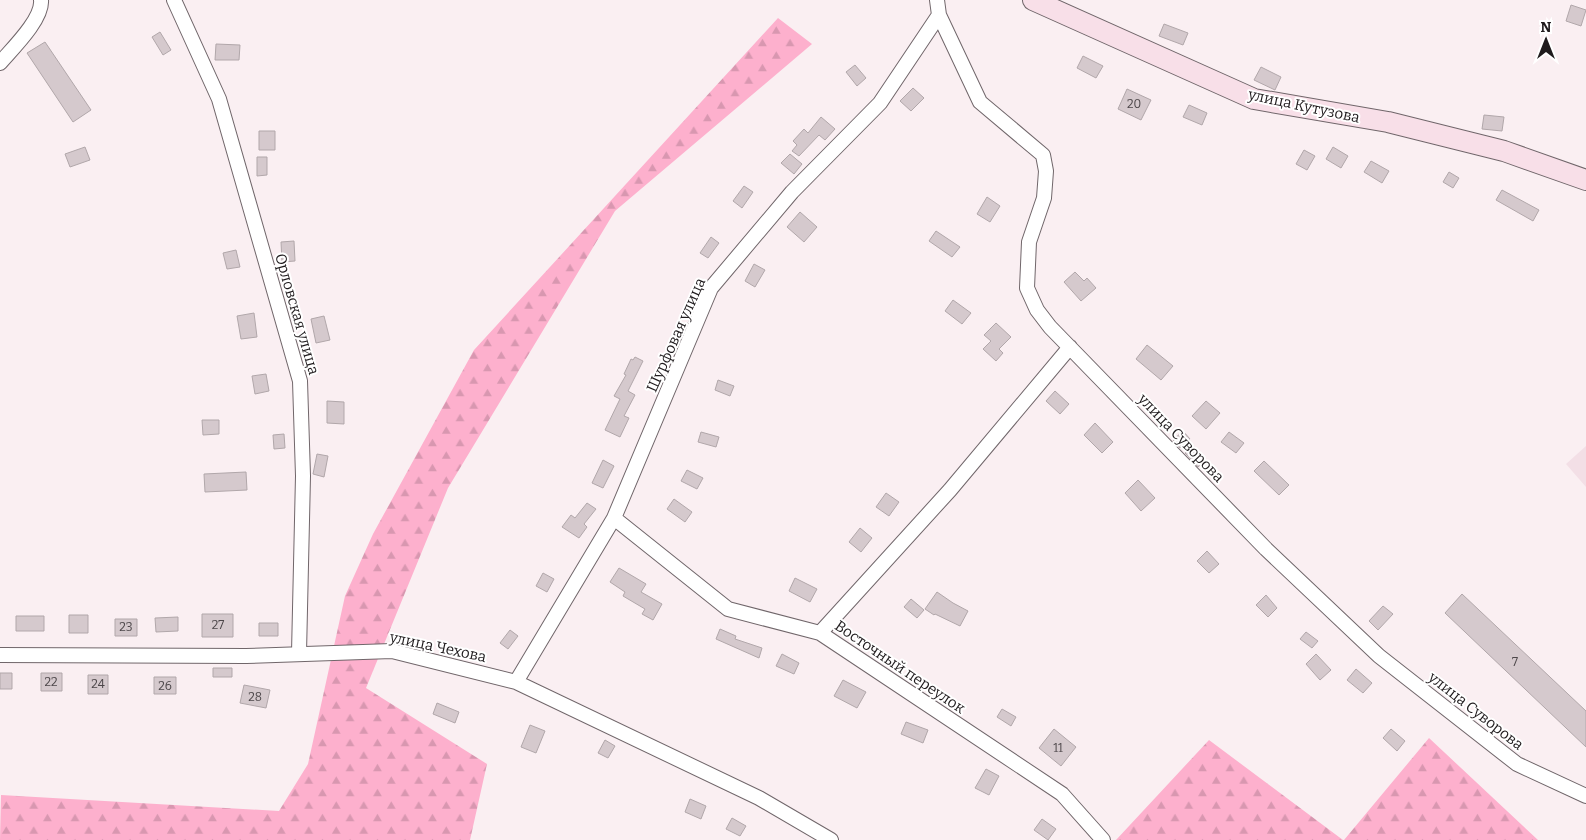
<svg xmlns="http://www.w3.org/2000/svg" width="1586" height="840" viewBox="0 0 1586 840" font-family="Bitter,serif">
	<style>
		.built { fill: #f3dfe6 }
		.forest { fill: url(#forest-firs) }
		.building { fill: #d5c9cd; stroke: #b1a7aa }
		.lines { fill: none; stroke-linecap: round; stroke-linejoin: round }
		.street-casing { stroke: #70666a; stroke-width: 16 }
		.secondary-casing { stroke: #70666a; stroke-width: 22 }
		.street { stroke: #fff; stroke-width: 14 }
		.secondary { stroke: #f8dfe8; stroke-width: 20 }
		.labels { text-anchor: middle; stroke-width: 4; stroke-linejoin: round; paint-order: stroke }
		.number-label { font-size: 12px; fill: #4c4649 }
		.street-label { font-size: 15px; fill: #1f1b1d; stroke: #fff }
	</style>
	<defs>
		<pattern id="forest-firs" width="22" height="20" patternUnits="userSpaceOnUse" patternTransform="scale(1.25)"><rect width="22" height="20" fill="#fdb0cd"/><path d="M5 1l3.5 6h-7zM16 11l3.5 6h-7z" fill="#d897b0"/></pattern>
	</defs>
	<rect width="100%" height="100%" fill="#faeff2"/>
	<path class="built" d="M1586 446V487L1566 464Z"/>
	<path class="forest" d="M778 18 812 44 615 211 448 488 366 688 487 764 470 840H0L1 795 279 811 308 764 345 596 373 534 474 350Z
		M1429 738 1538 840H1344Z
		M1209 740 1343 840H1116Z"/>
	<path class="building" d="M1571 5 1586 10 1581 26 1566 21Z
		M1164 24 1188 33 1183 45 1159 36Z
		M160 32 171 50 163 55 152 37Z
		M45 42 91 110 73 122 27 53Z
		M216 44 240 45 239 60H215Z
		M1083 56 1103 66 1096 78 1077 68Z
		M855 65 866 78 857 86 846 72Z
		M1261 67 1281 77 1275 90 1254 80Z
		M913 88 924 98 911 111 900 101Z
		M1127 89 1151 100 1141 120 1118 109Z
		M1189 105 1207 113 1202 125 1183 117Z
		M1484 115 1504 117 1502 131 1482 129Z
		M821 117 835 129 825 140 819 135 799 156 792 151 797 145 793 141 804 129 808 133Z
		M259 131H275V150H259Z
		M85 147 90 160 70 167 65 154Z
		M1333 147 1348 156 1341 168 1326 159Z
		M1304 150 1315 156 1307 170 1296 164Z
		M790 154 802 164 794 174 781 163Z
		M257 157H267V175L257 176Z
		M1371 161 1389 171 1382 183 1364 172Z
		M1449 172 1459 178 1453 188 1443 182Z
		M744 186 753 192 742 208 733 201Z
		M1502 190 1539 210 1533 221 1496 200Z
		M987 197 1000 206 990 222 977 214Z
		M800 212 817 227 804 242 787 227Z
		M936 231 960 247 952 257 929 241Z
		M711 237 719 243 708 258 700 253Z
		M294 241 295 261 282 262 281 242Z
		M236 250 240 267 227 269 223 253Z
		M754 264 765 270 755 287 745 281Z
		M1075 272 1084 281 1087 278 1096 288 1081 301 1064 282Z
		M953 300 971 313 962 324 945 311Z
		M254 313 257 337 241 339 237 316Z
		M324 316 330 340 316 343 311 319Z
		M996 323 1011 337 999 349 1003 353 996 361 983 349 991 341 984 335Z
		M1147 345 1173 366 1161 380 1136 359Z
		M635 357 643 361 628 391 635 395 624 416 629 418 620 437 605 430 620 399 614 396 626 375 624 374 631 359 633 360Z
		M266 374 269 391 255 394 252 376Z
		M718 380 734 386 730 396 715 390Z
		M1055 391 1069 404 1060 414 1046 401Z
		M327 401 344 402V424L327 423Z
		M1206 401 1220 413 1206 429 1192 416Z
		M202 420H219V434L203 435Z
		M1095 423 1113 442 1102 453 1084 435Z
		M1183 431 1190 439 1180 448 1173 440Z
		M701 432 719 437 716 447 698 442Z
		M1229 432 1244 443 1236 453 1221 442Z
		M284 434 285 448 274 449 273 435Z
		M1192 447 1205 461 1198 467 1185 453Z
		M317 454 328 456 324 477 313 474Z
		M603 460 614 466 603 488 592 483Z
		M1264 461 1289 485 1279 495 1254 471Z
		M687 470 703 478 697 489 681 481Z
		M246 472 247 490 205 492 204 474Z
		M1138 480 1155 498 1141 511 1125 493Z
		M886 493 899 502 889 516 876 507Z
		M674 499 692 512 685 522 667 509Z
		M587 503 596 509 584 524 587 527 579 538 562 527 571 515 575 518Z
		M860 528 872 538 861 552 849 542Z
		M1207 551 1219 564 1209 573 1197 561Z
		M619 568 646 584 641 592 662 604 653 620 642 614 645 609 623 596 625 592 610 582Z
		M543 573 554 579 547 592 536 586Z
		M795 578 817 589 810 602 789 591Z
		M937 592 953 603 968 611 960 626 935 614 934 615 925 609Z
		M1462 594 1586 711V747L1445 613Z
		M1266 595 1277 608 1268 617 1256 605Z
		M911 599 924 610 917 618 904 607Z
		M1383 606 1393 614 1378 630 1369 621Z
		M202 614H233V637H202Z
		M69 615H88V633H69Z
		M16 616H44V631H16Z
		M178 617V631L156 632 155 618Z
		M115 619H137V636H115Z
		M259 623H278V636H259Z
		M720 629 736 636 735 639 762 648 759 658 716 639Z
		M510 630 518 636 508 649 500 643Z
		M1306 632 1318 641 1312 648 1300 639Z
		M782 654 799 663 794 674 776 666Z
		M1316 654 1331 670 1320 680 1306 664Z
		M213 668H232V677H213Z
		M1356 669 1372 683 1363 693 1347 680Z
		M0 673H12V689H0Z
		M41 673H62V691H41Z
		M88 675H108V694H88Z
		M154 677H176V694H154Z
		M843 680 866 692 857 708 834 696Z
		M244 685 270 690 266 708 240 703Z
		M437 703 459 712 455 723 433 714Z
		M1002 709 1016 717 1011 726 997 717Z
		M906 722 928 730 923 743 901 734Z
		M530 725 545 731 536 753 521 747Z
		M1054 729 1076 747 1061 766 1039 748Z
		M1391 729 1405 741 1397 751 1383 738Z
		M605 740 615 746 608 758 598 753Z
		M986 769 999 776 989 795 975 788Z
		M690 799 706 806 701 819 685 812Z
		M732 818 746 826 740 836 726 829Z
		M1042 819 1056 829 1048 840 1034 830Z"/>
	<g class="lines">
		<defs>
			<path id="street" d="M174 0 219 99 300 381 303 476 299 653
				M937 0 939 15 980 102 1043 155 1046 171 1044 198 1029 242 1027 288 1037 310 1050 327 1266 549 1379 656 1517 764 1586 796
				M0 63C12 49 43 19 41 0
				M614 518 728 609 820 633 1062 794 1103 840
				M820 633 950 490 1070 347
				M0 655 246 656 392 651 516 682 759 798 831 840
				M516 682 614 518 711 288 792 192 880 103 939 15"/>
			<path id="secondary" d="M1033 0 1254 99 1388 122 1504 151 1586 180"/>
		</defs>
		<use href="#street" class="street-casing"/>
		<use href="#secondary" class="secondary-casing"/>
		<use href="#street" class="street"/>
		<use href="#secondary" class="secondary"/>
	</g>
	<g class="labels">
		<g class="number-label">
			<text x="1134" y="108">20</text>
			<text x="218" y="629">27</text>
			<text x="126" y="631">23</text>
			<text x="1515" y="666">7</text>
			<text x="51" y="686">22</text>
			<text x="98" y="688">24</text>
			<text x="165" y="690">26</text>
			<text x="255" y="701">28</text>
			<text x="1058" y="752">11</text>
		</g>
		<g class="street-label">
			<text transform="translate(1304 106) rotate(12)" y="5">улица Кутузова</text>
			<text transform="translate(297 314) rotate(74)" y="5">Орловская улица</text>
			<text transform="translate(676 335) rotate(-66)" y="5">Шурфовая улица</text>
			<text transform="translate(1181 438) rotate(46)" y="5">улица Суворова</text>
			<text transform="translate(438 647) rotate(12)" y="5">улица Чехова</text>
			<text transform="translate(900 667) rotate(34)" y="5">Восточный переулок</text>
			<text transform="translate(1476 711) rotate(38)" y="5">улица Суворова</text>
		</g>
	</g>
	<g transform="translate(1546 40)" stroke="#ffffff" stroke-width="4" paint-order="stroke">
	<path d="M0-4L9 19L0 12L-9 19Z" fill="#1f1b1d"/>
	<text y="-8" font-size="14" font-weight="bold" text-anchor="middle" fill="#1f1b1d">N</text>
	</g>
</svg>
